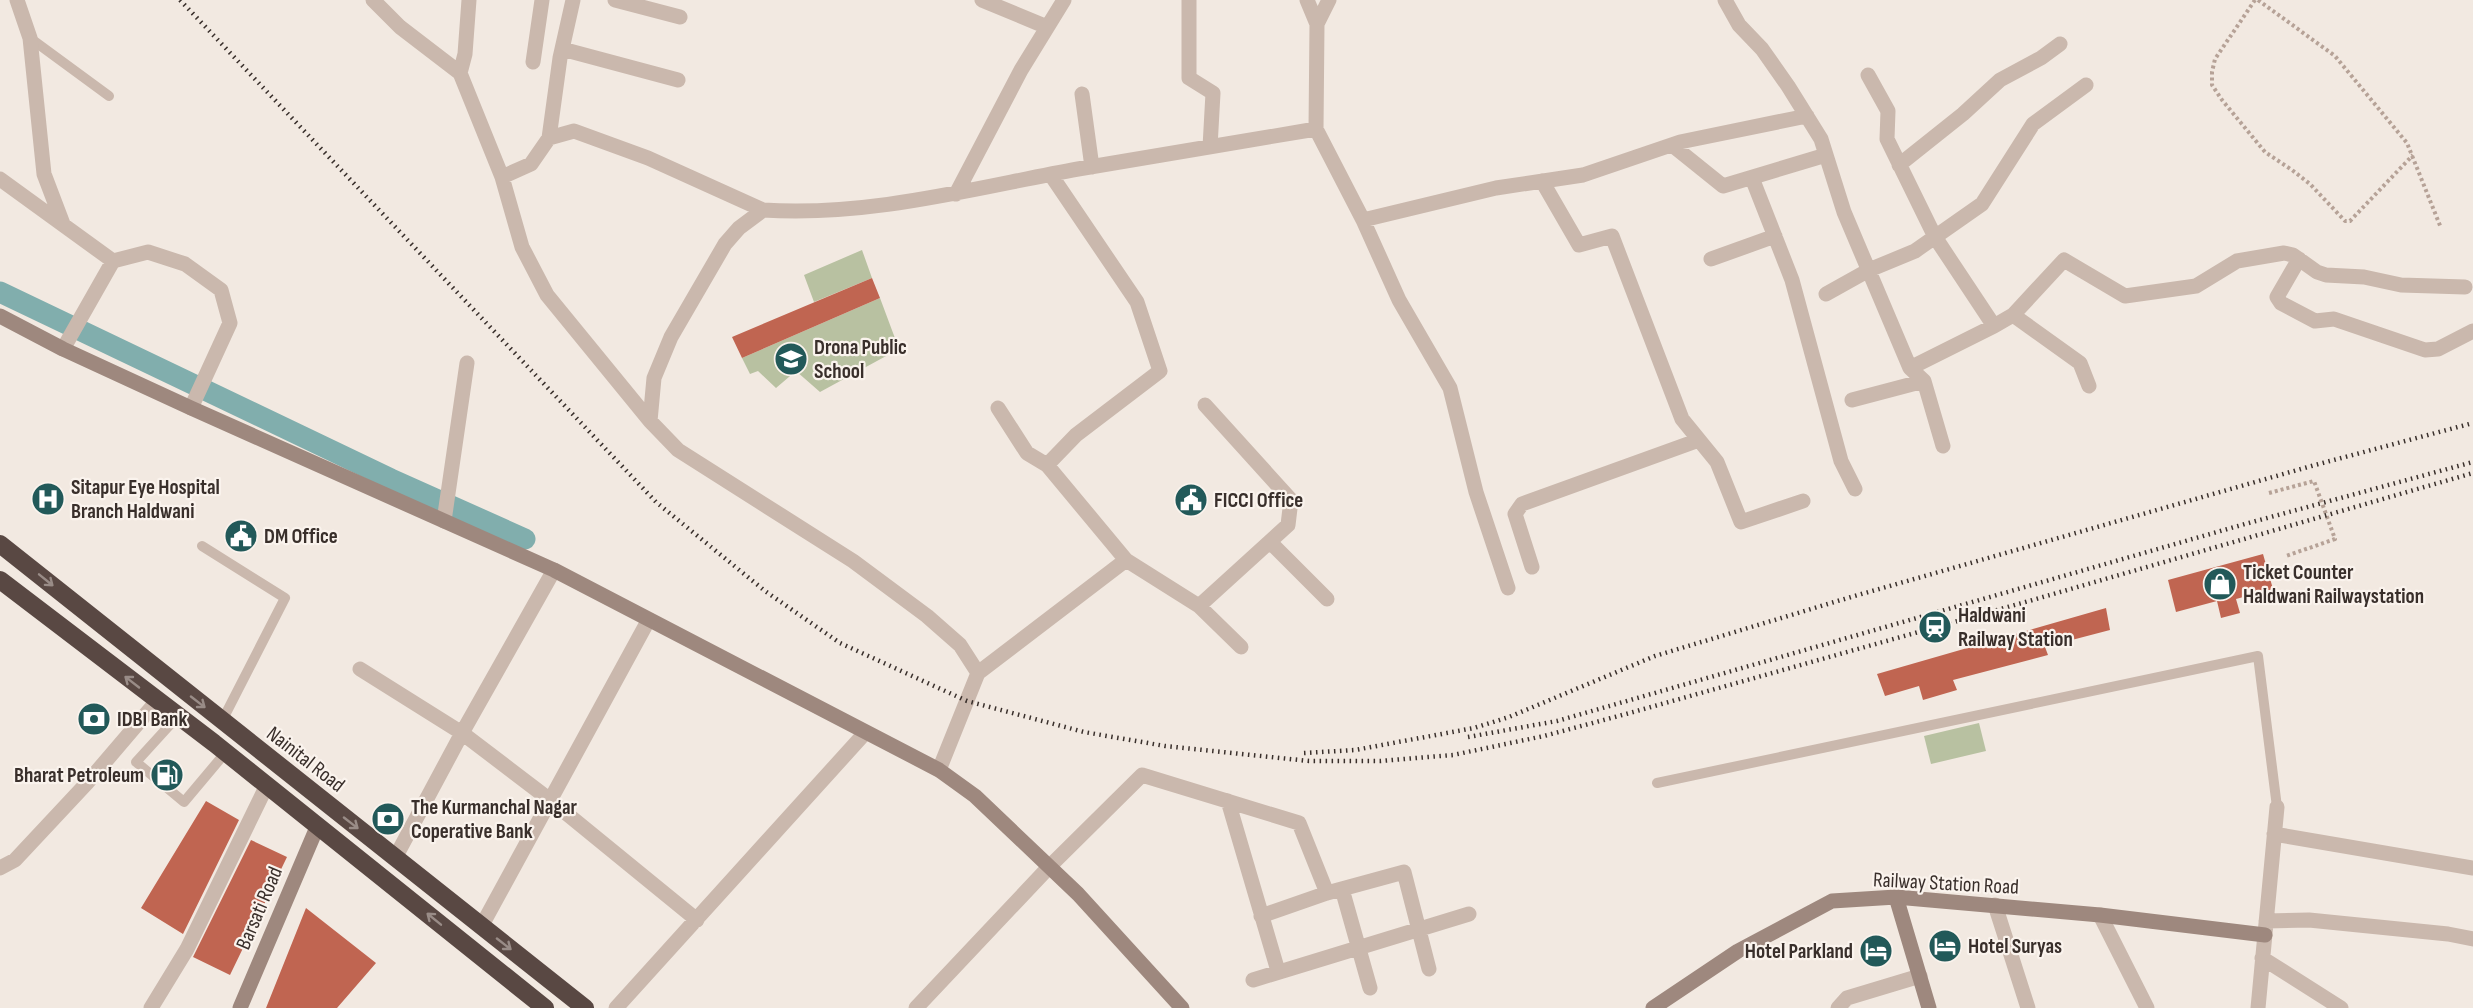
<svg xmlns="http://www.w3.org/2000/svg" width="2473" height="1008" viewBox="0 0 2473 1008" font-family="'Sofia Sans Condensed',sans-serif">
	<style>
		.green { fill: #b8c1a1 }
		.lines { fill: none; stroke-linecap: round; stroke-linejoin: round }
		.canal { stroke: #81aead; stroke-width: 21 }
		.building { fill: #c06551 }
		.path { stroke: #b6a297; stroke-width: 4; stroke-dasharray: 3 3; stroke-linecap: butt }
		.lane { stroke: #cab8ad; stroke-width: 10 }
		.street { stroke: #cab8ad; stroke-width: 15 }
		.secondary { stroke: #9e887e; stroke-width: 15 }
		.highway { stroke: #594843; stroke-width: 18 }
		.rail { stroke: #392f2b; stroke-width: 4.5; stroke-dasharray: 1.5 4.5; stroke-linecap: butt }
		.oneway { stroke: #998c87 }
		.labels { text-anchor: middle; stroke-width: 4.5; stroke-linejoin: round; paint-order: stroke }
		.poi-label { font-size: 21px; font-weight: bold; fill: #392f2b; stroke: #faf3ed; text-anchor: start }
		.street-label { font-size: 21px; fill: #392f2b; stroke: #faf3ed }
	</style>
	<rect width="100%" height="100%" fill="#f2e9e1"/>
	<path class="green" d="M862 250 872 278 814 302 804 275Z
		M880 298 899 349 820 392 796 371 776 388 758 371 750 374 742 358Z
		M1979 723 1986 751 1931 764 1924 736Z"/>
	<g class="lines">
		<path class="canal" d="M0 292 391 479 525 539"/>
	</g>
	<path class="building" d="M872 278 880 298 742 358 732 337Z
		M2263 554 2273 589 2236 599 2240 613 2221 618 2217 601 2176 612 2168 580Z
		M2106 608 2110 630 2045 647 2048 655 1953 680 1957 690 1923 700 1919 686 1885 696 1877 674Z
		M206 801 239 820 183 934 141 908Z
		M251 840 287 857 230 975 193 957Z
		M306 908 376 963 337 1008H266Z"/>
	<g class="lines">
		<path class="path" d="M2255 0 2215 59 2212 72V85L2222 100 2265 152 2292 170 2310 184 2345 221H2350L2413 155
			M2258 0 2335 56 2407 143 2441 228
			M2269 493 2314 481 2335 539 2286 556"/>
		<path class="lane" d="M30 38 109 96
			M202 546 285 598 222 721
			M178 716 136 762 184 802 226 752
			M1657 783 2258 656 2277 807"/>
		<path class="street" d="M17 0 30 38 44 174 63 224
			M373 0 400 27 460 73 502 177 522 247 547 295 650 421 678 450 853 561 927 616 960 645 978 673 939 770
			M615 0 680 17
			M982 0 1047 27
			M1189 0V78L1213 93 1210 147
			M1307 0 1317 24
			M1725 0 1739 25 1762 49 1788 86 1821 139 1844 212 1910 368 1994 326 1935 237 1887 139 1888 111 1868 75
			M562 49 678 80
			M533 62 542 0
			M460 73 465 54 469 0
			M1082 94 1092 167
			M1316 129 1363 220 1399 300 1450 388 1476 492 1508 588
			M549 138 560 58 573 0
			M1672 145 1723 186 1826 155
			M1899 165 1963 114 2000 80 2041 58 2060 44
			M1051 175 1137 302 1160 371 1076 435 1047 465 1126 560 1199 606 1288 525 1291 500 1205 405
			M502 177 531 164 549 138 574 131 648 158 763 210
			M1752 178 1792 280 1841 461 1855 489
			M0 179 113 261 63 349
			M1542 181 1579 245 1612 236 1682 419 1717 462 1741 522 1803 501
			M956 194 1021 70 1064 0
			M1363 220 1496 188 1583 175 1680 142 1807 116
			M1711 259 1775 236
			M2299 259 2277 297 2281 303 2315 321 2334 319 2425 350 2438 349 2473 331
			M113 261 148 252 185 264 221 290 230 323 191 408
			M1826 294 1869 270 1915 251 1982 204 2033 124 2086 85
			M2013 315 2080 363 2089 386
			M1994 326 2013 315 2064 260 2125 296 2196 286 2237 261 2284 253 2293 255 2317 272 2326 275 2364 277 2401 285 2465 287
			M1910 368 1924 381 1943 446
			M1852 400 1924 381
			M998 408 1027 453 1047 465
			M650 421 654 378 671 337 725 244 739 228 763 210C870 217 974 188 1078 169 1157 155 1237 143 1316 129L1317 24 1329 0
			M444 521 467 363
			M1270 542 1327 599
			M1532 567 1515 514 1522 504 1699 440
			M1199 606 1241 647
			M360 669 462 733 550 800 697 920
			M978 673 1126 560
			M1228 801 1278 971
			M2274 834 2473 868
			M395 858 462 733 554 570
			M0 868 15 860 87 783 157 701
			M1342 889 1370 988
			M1995 905 2028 1008
			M2100 915 2147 1008
			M1261 916 1327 893 1404 872 1429 969
			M2266 921 2309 920 2448 934 2473 939
			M481 927 648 621
			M2262 958 2341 1008
			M1253 980 1469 914
			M151 1008 187 949 267 785
			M616 1008 865 733
			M916 1008 1049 867 1142 775 1299 823 1327 893
			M1838 1008 1847 998 1920 976
			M2258 1008 2277 807"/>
		<path class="secondary" d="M0 316 63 349 191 408 554 570 939 770 975 796 1078 894 1182 1008
			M1896 897 1929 1008
			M240 1008 318 825
			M1653 1008 1738 951 1832 901 1896 897 2100 915 2265 935"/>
		<path class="highway" d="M0 544 585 1008
			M0 580 214 743 545 1008"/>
		<path class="rail" d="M180 0 656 502 765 591 840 643 967 701 1084 732 1165 746 1309 761H1380L1453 755 1544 736 1626 714 2029 601 2473 473
			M1468 737 1557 721 2245 524 2473 462
			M1304 753 1355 750 1474 728 1509 717 1655 656 1851 597 2315 465 2473 423"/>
	</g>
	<defs><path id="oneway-shaft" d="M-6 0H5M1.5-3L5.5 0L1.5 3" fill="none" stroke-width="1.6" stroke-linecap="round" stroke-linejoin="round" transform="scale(1.5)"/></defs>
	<g class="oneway">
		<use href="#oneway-shaft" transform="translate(46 580) rotate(39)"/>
		<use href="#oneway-shaft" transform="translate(132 682) rotate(-142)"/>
		<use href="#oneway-shaft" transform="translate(198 702) rotate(38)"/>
		<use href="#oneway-shaft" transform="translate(351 823) rotate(38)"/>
		<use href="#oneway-shaft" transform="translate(434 919) rotate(-141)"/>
		<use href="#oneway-shaft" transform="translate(504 944) rotate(38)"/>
	</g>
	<defs>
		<symbol id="school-disc" viewBox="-11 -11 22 22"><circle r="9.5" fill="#225959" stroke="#faf3ed"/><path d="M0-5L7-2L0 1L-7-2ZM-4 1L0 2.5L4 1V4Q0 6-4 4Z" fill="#fff"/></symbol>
		<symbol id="hospital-disc" viewBox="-11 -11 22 22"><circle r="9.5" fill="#225959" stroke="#faf3ed"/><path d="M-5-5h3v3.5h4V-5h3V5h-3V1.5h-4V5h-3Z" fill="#fff"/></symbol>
		<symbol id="civic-disc" viewBox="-11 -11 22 22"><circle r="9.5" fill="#225959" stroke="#faf3ed"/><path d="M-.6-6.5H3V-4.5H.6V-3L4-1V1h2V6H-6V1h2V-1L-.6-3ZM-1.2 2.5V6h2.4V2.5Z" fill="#fff"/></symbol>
		<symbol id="shop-disc" viewBox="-11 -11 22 22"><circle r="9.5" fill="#225959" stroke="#faf3ed"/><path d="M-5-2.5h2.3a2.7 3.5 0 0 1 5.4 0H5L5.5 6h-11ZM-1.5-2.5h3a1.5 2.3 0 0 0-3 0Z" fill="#fff"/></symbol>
		<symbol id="station-disc" viewBox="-11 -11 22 22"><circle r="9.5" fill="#225959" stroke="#faf3ed"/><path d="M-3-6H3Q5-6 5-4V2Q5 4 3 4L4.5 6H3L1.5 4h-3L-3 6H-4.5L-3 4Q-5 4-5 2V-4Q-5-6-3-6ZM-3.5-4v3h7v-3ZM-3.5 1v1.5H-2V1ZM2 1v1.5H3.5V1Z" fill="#fff"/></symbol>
		<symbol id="bank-disc" viewBox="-11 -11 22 22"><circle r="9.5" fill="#225959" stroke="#faf3ed"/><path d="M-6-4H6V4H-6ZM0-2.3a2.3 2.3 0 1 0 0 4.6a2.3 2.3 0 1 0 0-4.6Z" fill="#fff"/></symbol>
		<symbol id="fuel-disc" viewBox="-11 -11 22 22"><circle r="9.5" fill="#225959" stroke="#faf3ed"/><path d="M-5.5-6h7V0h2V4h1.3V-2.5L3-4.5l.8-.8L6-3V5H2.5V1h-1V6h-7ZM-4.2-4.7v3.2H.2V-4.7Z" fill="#fff"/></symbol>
		<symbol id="hotel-disc" viewBox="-11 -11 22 22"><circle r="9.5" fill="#225959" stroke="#faf3ed"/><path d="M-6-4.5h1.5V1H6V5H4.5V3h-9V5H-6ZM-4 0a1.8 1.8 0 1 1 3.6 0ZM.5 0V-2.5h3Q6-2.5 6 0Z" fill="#fff"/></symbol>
	</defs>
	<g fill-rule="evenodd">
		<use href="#school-disc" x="772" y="340" width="38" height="38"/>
		<use href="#hospital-disc" x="29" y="480" width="38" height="38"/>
		<use href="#civic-disc" x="1172" y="481" width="38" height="38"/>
		<use href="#civic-disc" x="222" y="517" width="38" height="38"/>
		<use href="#shop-disc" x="2201" y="565" width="38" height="38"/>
		<use href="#station-disc" x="1916" y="608" width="38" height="38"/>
		<use href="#bank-disc" x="75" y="700" width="38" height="38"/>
		<use href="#fuel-disc" x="148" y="756" width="38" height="38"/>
		<use href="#bank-disc" x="369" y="800" width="38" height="38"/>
		<use href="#hotel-disc" x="1926" y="927" width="38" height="38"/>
		<use href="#hotel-disc" x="1857" y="932" width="38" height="38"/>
	</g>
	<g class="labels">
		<g class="poi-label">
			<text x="814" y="354">Drona Public<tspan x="814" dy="24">School</tspan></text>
			<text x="71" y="494">Sitapur Eye Hospital<tspan x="71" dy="24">Branch Haldwani</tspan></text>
			<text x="1214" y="507">FICCI Office</text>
			<text x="264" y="543">DM Office</text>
			<text x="2243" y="579">Ticket Counter<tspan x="2243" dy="24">Haldwani Railwaystation</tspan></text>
			<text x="1958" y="622">Haldwani<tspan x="1958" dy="24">Railway Station</tspan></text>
			<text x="117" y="726">IDBI Bank</text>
			<text x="144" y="782" text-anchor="end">Bharat Petroleum</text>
			<text x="411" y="814">The Kurmanchal Nagar<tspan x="411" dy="24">Coperative Bank</tspan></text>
			<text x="1968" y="953">Hotel Suryas</text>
			<text x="1853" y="958" text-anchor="end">Hotel Parkland</text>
		</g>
		<g class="street-label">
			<text transform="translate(306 759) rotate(38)" y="7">Nainital Road</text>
			<text transform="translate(1946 883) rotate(3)" y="7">Railway Station Road</text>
			<text transform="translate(259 908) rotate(-67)" y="7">Barsati Road</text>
		</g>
	</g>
</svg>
